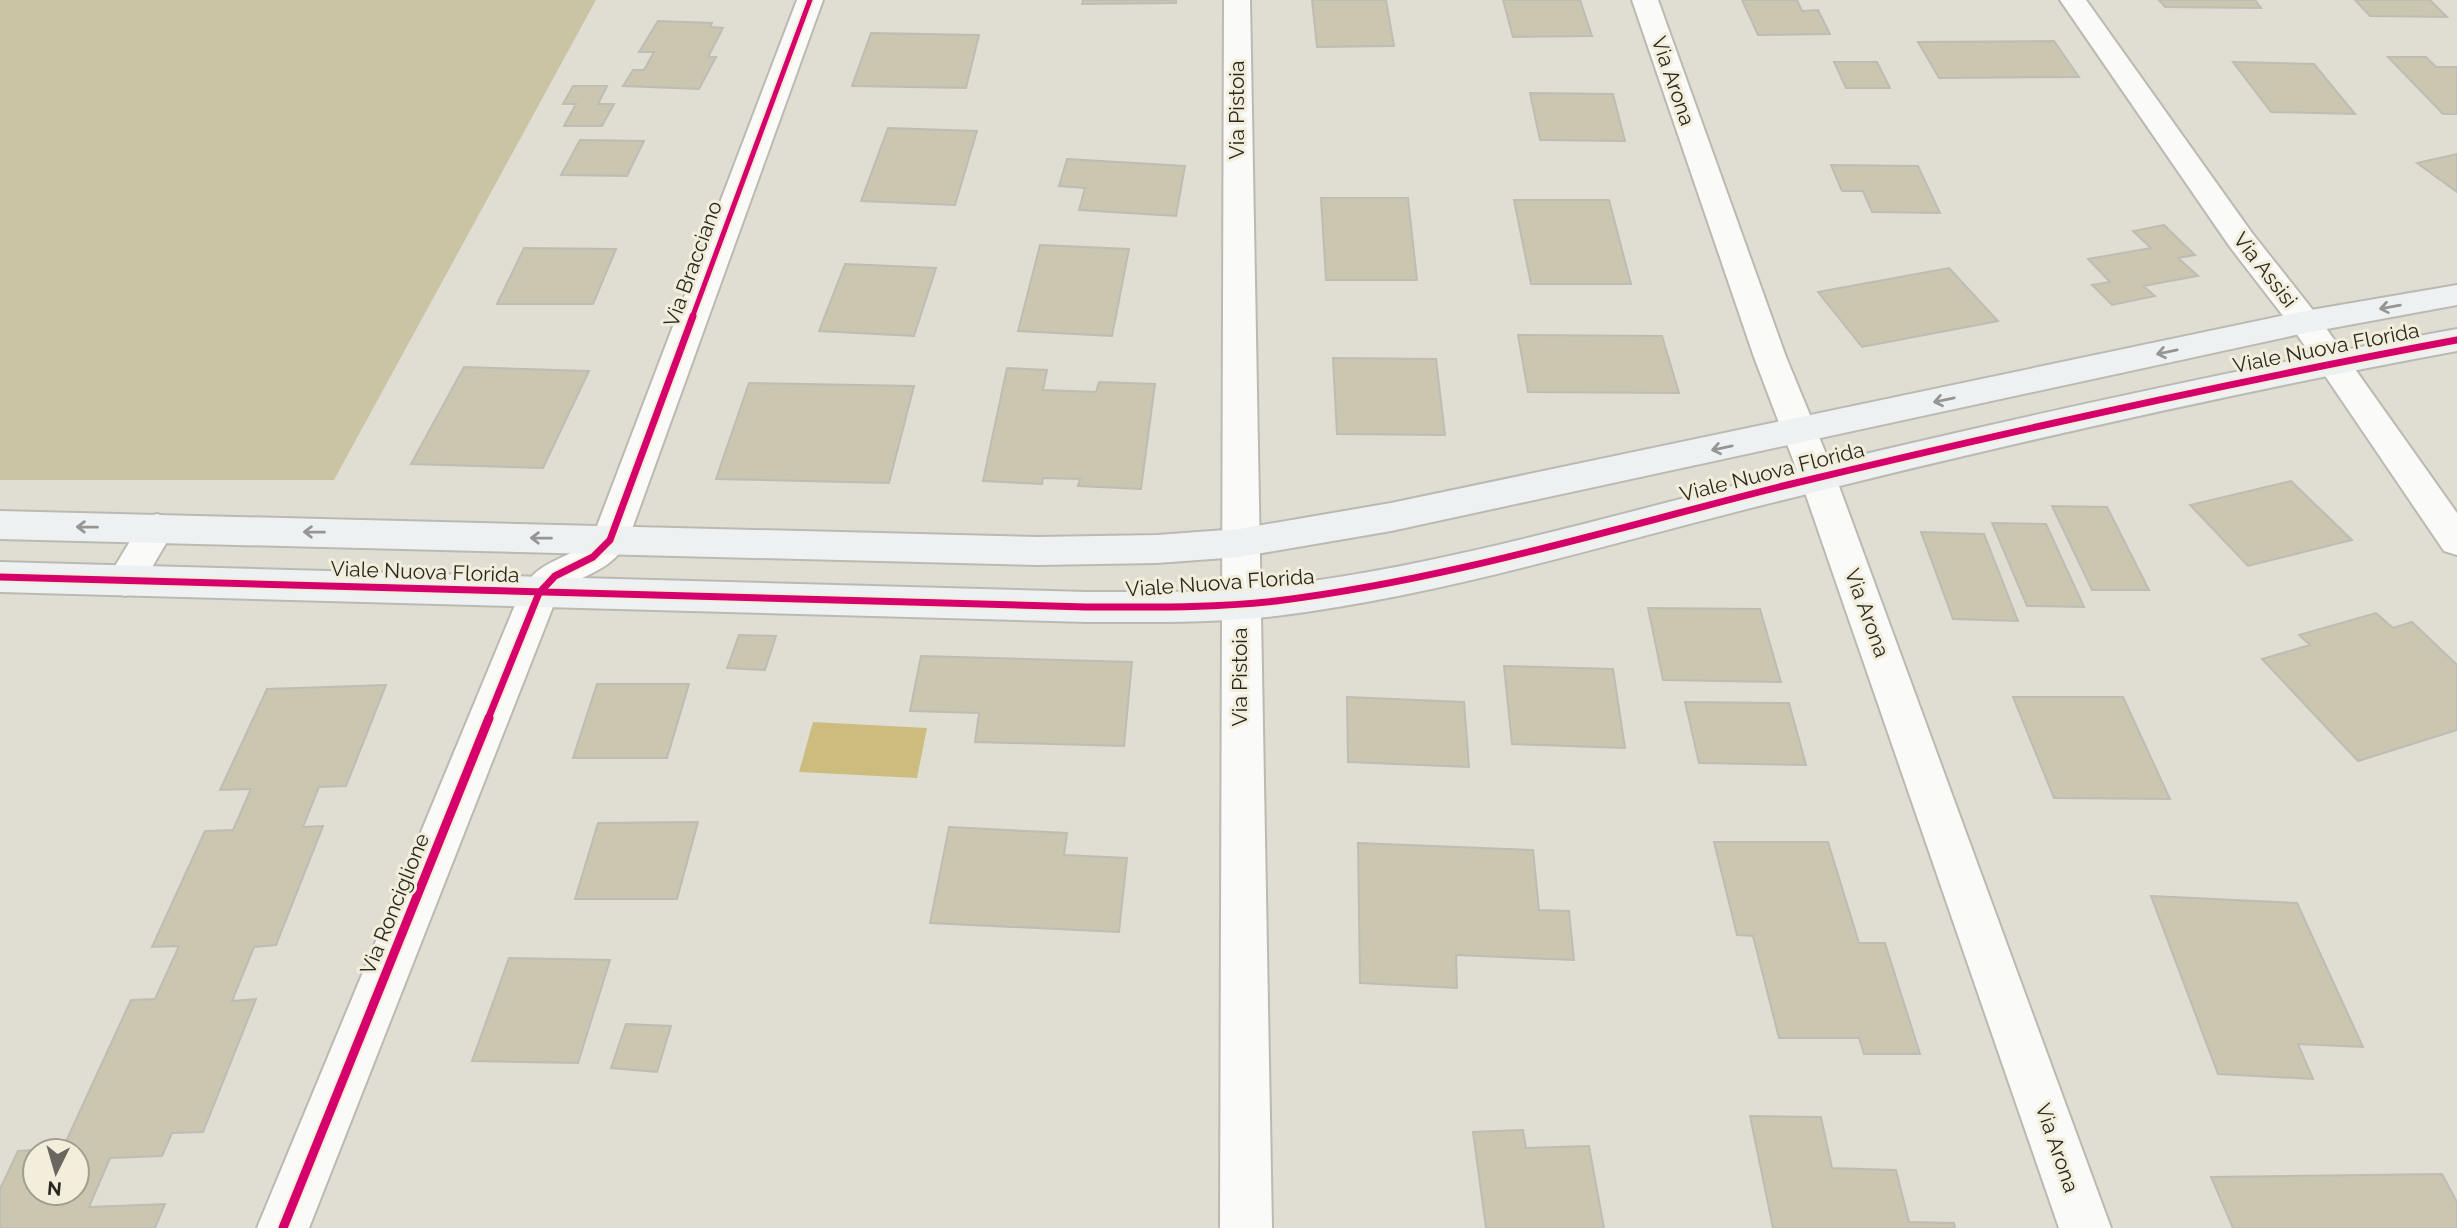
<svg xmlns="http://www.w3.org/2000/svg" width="2457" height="1228" viewBox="0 0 2457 1228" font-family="Raleway,sans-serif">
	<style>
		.green { fill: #cbc4a4 }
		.water { fill: #ccbd7e }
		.building { fill: #cbc6b0; stroke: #bebcb4; stroke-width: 2; fill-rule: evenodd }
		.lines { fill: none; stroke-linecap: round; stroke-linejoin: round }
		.street-casing { stroke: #bbb9b1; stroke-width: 4 }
		.secondary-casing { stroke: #bbb9b1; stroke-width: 4 }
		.street { fill: #fafaf8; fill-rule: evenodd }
		.secondary { fill: #eef1f2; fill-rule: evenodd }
		.cycleway-far2-casing { stroke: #f2eedb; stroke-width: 9 }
		.cycleway-far1-casing { stroke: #f2eedb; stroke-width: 11 }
		.cycleway-casing { stroke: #f2eedb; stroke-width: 13 }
		.cycleway-far2 { stroke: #d6006c; stroke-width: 5 }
		.cycleway-far1 { stroke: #d6006c; stroke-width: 7 }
		.cycleway { stroke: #d6006c; stroke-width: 9 }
		.oneway { stroke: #959694 }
		.labels { text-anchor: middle; stroke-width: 6; stroke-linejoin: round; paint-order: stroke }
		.street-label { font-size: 21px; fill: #292720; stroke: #f2eedb }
	</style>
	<rect width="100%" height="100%" fill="#e0ded3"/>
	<path class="green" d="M0 0H596L334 480H0Z"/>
	<path class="water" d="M813 722 927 728 917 778 799 772Z"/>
	<path class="building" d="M1083 0H1176V3L1082 4Z
		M1312 0H1386L1394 46 1317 47Z
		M1503 0H1580L1592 36 1513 37Z
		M1742 0H1797L1802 11 1818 10 1830 34 1758 35Z
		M2159 0H2255L2261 8 2165 7Z
		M2355 0H2430L2447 17 2370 16Z
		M658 21 712 23 710 27 723 28 708 57H716L699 89 623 86 633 70H644L654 52H639Z
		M871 33 979 35 966 88 852 86Z
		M2054 41 2079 77 1939 78 1918 42Z
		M2388 57H2426L2436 67H2457V114H2443Z
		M1834 62H1877L1890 88H1846Z
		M2233 62 2314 64 2355 114 2271 112Z
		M573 86H607L598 104H614L602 126H564L576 104H563Z
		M1530 93 1613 94 1625 141 1540 140Z
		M888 128 977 131 955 205 861 201Z
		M580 140 644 141 627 176 561 175Z
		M2457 154V192L2417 163Z
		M1067 159 1185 166 1176 216 1079 210 1085 188 1059 186Z
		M1831 165 1918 166 1940 213 1872 212 1863 191H1842Z
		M1321 198H1408L1417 280H1326Z
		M1514 200H1609L1631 284H1531Z
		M2164 225 2195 255 2178 258 2198 276 2143 286 2155 296 2112 305 2092 285 2110 282 2088 259 2151 248 2133 231Z
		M1040 245 1129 249 1112 336 1018 331Z
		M524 248 616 249 593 304H497Z
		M845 264 936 268 914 336 819 331Z
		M1949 268 1998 321 1862 347 1818 292Z
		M1518 335 1662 336 1679 393 1528 392Z
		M1333 358 1436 359 1445 435 1337 434Z
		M464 367 589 371 543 468 411 464Z
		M1007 368 1047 370 1043 390 1096 392 1099 382 1155 384 1141 489 1078 486 1080 479 1043 478 1042 484 983 481Z
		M749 383 914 386 889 483 716 479Z
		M2291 481 2352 540 2248 566 2190 505Z
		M2052 506 2107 507 2149 590H2092Z
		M1992 523 2046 524 2084 607 2027 606Z
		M1921 532 1984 534 2018 621 1953 619Z
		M1648 608 1760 609 1781 682 1663 680Z
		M2376 613 2393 628 2412 622 2457 665V730L2358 761 2262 659 2310 645 2299 635Z
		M739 635 776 636 765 670 727 668Z
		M921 656 1132 662 1124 746 975 742 979 713 910 711Z
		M1504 666 1613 669 1625 748 1512 744Z
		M597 684H689L667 758H573Z
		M386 685 346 786 319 787 303 827 323 826 276 945 254 947 232 1001 256 999 203 1132 172 1133 162 1156 110 1158 89 1207 165 1204 155 1228H0V1189L18 1151 63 1148 131 1000 155 999 179 946 152 947 205 831 233 830 251 789 220 790 267 689ZM35 1151H77V1193H35Z
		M1347 697 1464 702 1469 767 1348 762Z
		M2013 697H2123L2170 799 2054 798Z
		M1685 702 1789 703 1806 765 1699 763Z
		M698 822 677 899H575L598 823Z
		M949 827 1067 833 1064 855 1127 858 1119 932 930 923Z
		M1714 842H1828L1859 943H1885L1920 1054H1864L1859 1038H1779L1753 936 1737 935Z
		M1358 843 1533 850 1539 910 1569 911 1574 960 1456 955 1457 988 1360 983Z
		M2151 896 2297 903 2363 1047 2298 1044 2313 1079 2218 1074Z
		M509 958 610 960 578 1063 472 1061Z
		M626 1024 671 1026 657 1072 611 1068Z
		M1750 1116 1821 1117 1832 1168 1896 1170 1909 1222 1954 1223 1955 1228H1773Z
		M1523 1130 1526 1148 1589 1146 1604 1228H1486L1473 1132Z
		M2442 1174 2457 1202V1228H2233L2211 1177Z"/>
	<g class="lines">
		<defs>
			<path id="street" d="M797 0H823L628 540C608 578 576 571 556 599L309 1228H257L520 593C540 555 571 563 594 534Z
				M1224 0H1250L1272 1228H1220Z
				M1632 0H1658L1786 357 1836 478 2111 1228H2059L1800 478 1754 357Z
				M2060 0H2086L2252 233 2316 314 2457 513V555L2444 551 2294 330 2230 247Z
				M157 514 170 518 175 528 138 591 125 596 112 591 106 581 144 518Z"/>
			<path id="secondary" d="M2457 285V305L2305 333 1391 531 1239 557 1157 563 1038 565 0 539V511L1038 537 1157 535 1239 529 1391 503 2305 311Z
				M2457 329V351C2231 393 2007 444 1783 500 1615 541 1448 595 1276 616 1213 623 1149 622 1086 622L0 592V562L1086 592C1149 592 1213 593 1276 586 1445 566 1611 515 1776 475 2002 421 2229 370 2457 329Z"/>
		</defs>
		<use href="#street" class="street-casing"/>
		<use href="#secondary" class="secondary-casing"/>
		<use href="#street" class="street"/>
		<use href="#secondary" class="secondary"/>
		<defs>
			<path id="cycleway-far2" d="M692 318 810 0"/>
			<path id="cycleway-far1" d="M0 577 1086 607C1149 607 1213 608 1276 601 1448 580 1615 528 1783 486 2007 432 2231 382 2457 340
				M488 719 539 593 555 576 593 557 610 540 693 316"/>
			<path id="cycleway" d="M283 1228 489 718"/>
		</defs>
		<use href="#cycleway-far2" class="cycleway-far2-casing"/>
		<use href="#cycleway-far1" class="cycleway-far1-casing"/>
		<use href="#cycleway" class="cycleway-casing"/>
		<use href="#cycleway-far2" class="cycleway-far2"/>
		<use href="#cycleway-far1" class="cycleway-far1"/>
		<use href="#cycleway" class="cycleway"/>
	</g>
	<defs><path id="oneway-shaft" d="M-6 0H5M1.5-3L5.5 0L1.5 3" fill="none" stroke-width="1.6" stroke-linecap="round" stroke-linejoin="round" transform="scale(1.75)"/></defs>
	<g class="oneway">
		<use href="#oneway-shaft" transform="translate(2390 307) rotate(170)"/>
		<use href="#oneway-shaft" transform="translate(2167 352) rotate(168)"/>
		<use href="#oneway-shaft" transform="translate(1944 400) rotate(168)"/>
		<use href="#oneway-shaft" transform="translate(1722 448) rotate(168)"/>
		<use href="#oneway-shaft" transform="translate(87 527) rotate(-179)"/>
		<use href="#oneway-shaft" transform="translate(314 532) rotate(-179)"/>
		<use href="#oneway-shaft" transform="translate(541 538) rotate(-179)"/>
	</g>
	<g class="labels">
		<g class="street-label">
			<text transform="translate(1673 81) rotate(71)" y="7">Via Arona</text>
			<text transform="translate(1237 110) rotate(-90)" y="7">Via Pistoia</text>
			<text transform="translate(693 264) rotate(-70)" y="7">Via Bracciano</text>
			<text transform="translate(2265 270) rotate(52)" y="7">Via Assisi</text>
			<text transform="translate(2326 348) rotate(-11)" y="7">Viale Nuova Florida</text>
			<text transform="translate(1772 472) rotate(-14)" y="7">Viale Nuova Florida</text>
			<text transform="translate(425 572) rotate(2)" y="7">Viale Nuova Florida</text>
			<text transform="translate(1220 583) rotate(-4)" y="7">Viale Nuova Florida</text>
			<text transform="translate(1867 613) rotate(70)" y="7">Via Arona</text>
			<text transform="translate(1240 677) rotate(-90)" y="7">Via Pistoia</text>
			<text transform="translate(395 904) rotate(-68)" y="7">Via Ronciglione</text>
			<text transform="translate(2057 1148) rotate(71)" y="7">Via Arona</text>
		</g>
	</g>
	<g transform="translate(56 1172) rotate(185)"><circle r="33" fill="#f2eedb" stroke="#a29e90" stroke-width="2"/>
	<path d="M0-5L12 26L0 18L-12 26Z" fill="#69675f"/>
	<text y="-10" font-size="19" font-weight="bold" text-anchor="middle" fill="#292720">N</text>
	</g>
</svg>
